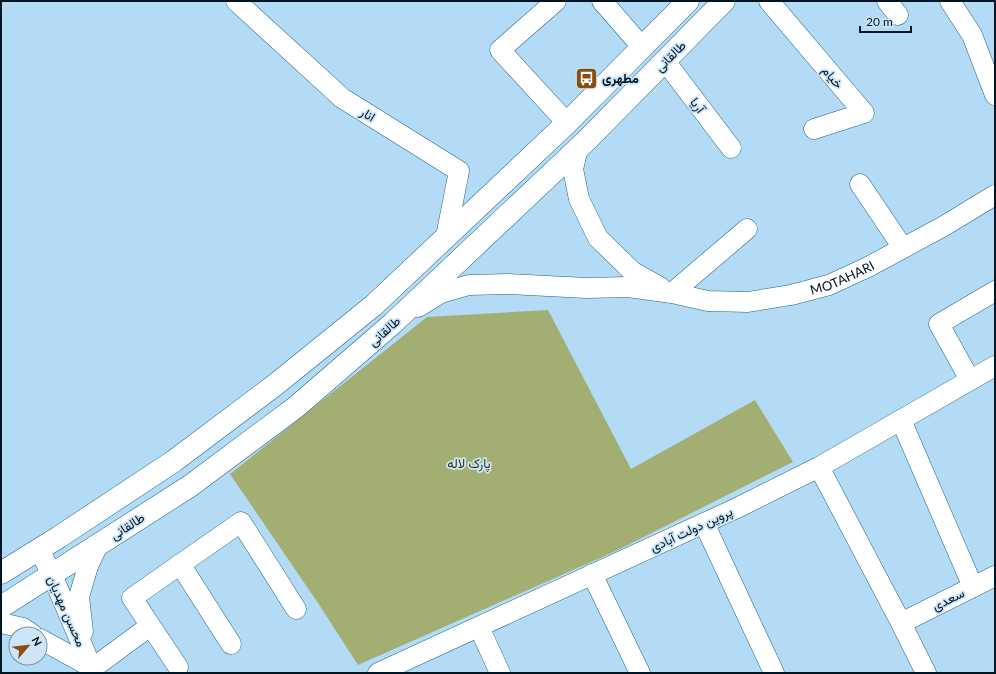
<svg xmlns="http://www.w3.org/2000/svg" width="996" height="674" viewBox="0 0 996 674" font-family="Lato,Vazirmatn,sans-serif">
	<style>
		.green { fill: #a3af72 }
		.lines { fill: none; stroke-linecap: round; stroke-linejoin: round }
		.minor-casing { stroke: #1e658c; stroke-width: 21 }
		.major-casing { stroke: #1e658c; stroke-width: 23 }
		.minor { stroke: #fff; stroke-width: 20 }
		.major { stroke: #fff; stroke-width: 22 }
		.labels { text-anchor: middle; stroke-width: 3.5; stroke-linejoin: round; paint-order: stroke }
		.street-label { font-size: 13px; fill: #001524; stroke: #cce6f8 }
		.poi-label { font-size: 13px; font-weight: bold; fill: #001524; stroke: #cce6f8; text-anchor: start }
		.park-label { font-size: 13px; fill: #2e3412; stroke: #cce6f8 }
	</style>
	<rect width="100%" height="100%" fill="#b3dbf5"/>
	<path class="green" d="M548 310 631 469 755 400 793 462 616 551 358 665 318 603 230 474 427 317Z"/>
	<g class="lines">
		<defs>
			<g id="minor">
				<path d="M236 1 342 98 459 171 446 237"/>
				<path d="M556 1 500 50 567 123"/>
				<path d="M602 1 642 47"/>
				<path d="M769 1 864 113 814 129"/>
				<path d="M887 1 898 15"/>
				<path d="M950 1 972 35 995 95"/>
				<path d="M665 61 731 148"/>
				<path d="M578 148 573 169 579 199 598 238 633 272 660 287"/>
				<path d="M860 184 903 248"/>
				<path d="M672 293 747 229"/>
				<path id="s1" d="M418 307 441 293 469 285 508 284 587 288 628 287 672 293 708 301 748 302 791 295 829 285 868 267 944 226 995 195"/>
				<path d="M970 380 939 324 995 291"/>
				<path d="M901 420 973 587"/>
				<path d="M819 467 901 623 926 673"/>
				<path d="M704 523 774 673"/>
				<path d="M39 549 52 575 94 673"/>
				<path d="M180 564 231 644"/>
				<path d="M592 574 640 673"/>
				<path d="M1 623 23 628 32 634"/>
				<path d="M901 623 995 576"/>
				<path d="M479 627 500 673"/>
				<path d="M83 632 79 597 88 566 98 545"/>
				<path d="M40 639 93 668"/>
				<path d="M178 667 132 598 241 522 296 609"/>
				<path d="M93 668 150 626"/>
				<path d="M378 673 737 508 819 467 995 366"/>
			</g>
			<path id="major" d="M1 573 59 537 174 461 275 385 374 305 567 123 688 1
				M1 607 190 486 296 407 392 324 586 141 724 1"/>
		</defs>
		<use href="#minor" class="minor-casing"/>
		<use href="#major" class="major-casing"/>
		<use href="#minor" class="minor"/>
		<use href="#major" class="major"/>
	</g>
	<defs>
		<symbol id="bus-square" viewBox="-11 -11 22 22"><rect x="-9" y="-9" width="18" height="18" rx="4" fill="#8c4d12" stroke="#cce6f8"/><path d="M-5-6H5V4H4V6H2V4H-2V6H-4V4H-5ZM-3.5-4V0h7V-4ZM-3.5 1.2v1.5H-2V1.2ZM2 1.2v1.5H3.5V1.2Z" fill="#fff"/></symbol>
	</defs>
	<g fill-rule="evenodd">
		<use href="#bus-square" x="574" y="66" width="25" height="25"/>
	</g>
	<g class="labels">
		<g class="street-label">
			<text transform="translate(670 56) rotate(-45)" y="5">طالقانی</text>
			<text transform="translate(833 77) rotate(50)" y="5">خیام</text>
			<text transform="translate(698 105) rotate(53)" y="5">آریا</text>
			<text transform="translate(368 114) rotate(32)" y="5">انار</text>
			<text dy="5" stroke="none"><textPath href="#s1" startOffset="434">MOTAHARI</textPath></text>
			<text transform="translate(384 331) rotate(-42)" y="5">طالقانی</text>
			<text transform="translate(127 526) rotate(-33)" y="5">طالقانی</text>
			<text transform="translate(691 529) rotate(-25)" y="5">پروین دولت آبادی</text>
			<text transform="translate(948 599) rotate(-26)" y="5">سعدی</text>
			<text transform="translate(67 611) rotate(66)" y="5">محسن مهدیان</text>
		</g>
		<g class="poi-label">
			<text x="602" y="83">مطهری</text>
		</g>
		<g class="park-label">
			<text x="469" y="468">پارک لاله</text>
		</g>
	</g>
	<rect width="996" height="674" fill="none" stroke="#001524" stroke-width="4"/>
	<g transform="translate(28 646) rotate(62)"><circle r="19" fill="#cce6f8" stroke="#7a92a3"/>
	<path d="M0-3L7 15L0 10L-7 15Z" fill="#8c4d12"/>
	<text y="-6" font-size="11" font-weight="bold" text-anchor="middle" fill="#001524">N</text>
	</g>
	<path d="M860 26v6h51v-6" fill="none" stroke="#001524" stroke-width="2"/>
	<text x="866" y="26" font-size="12" fill="#001524" stroke="#cce6f8" stroke-width="3" paint-order="stroke">20 m</text>
</svg>
